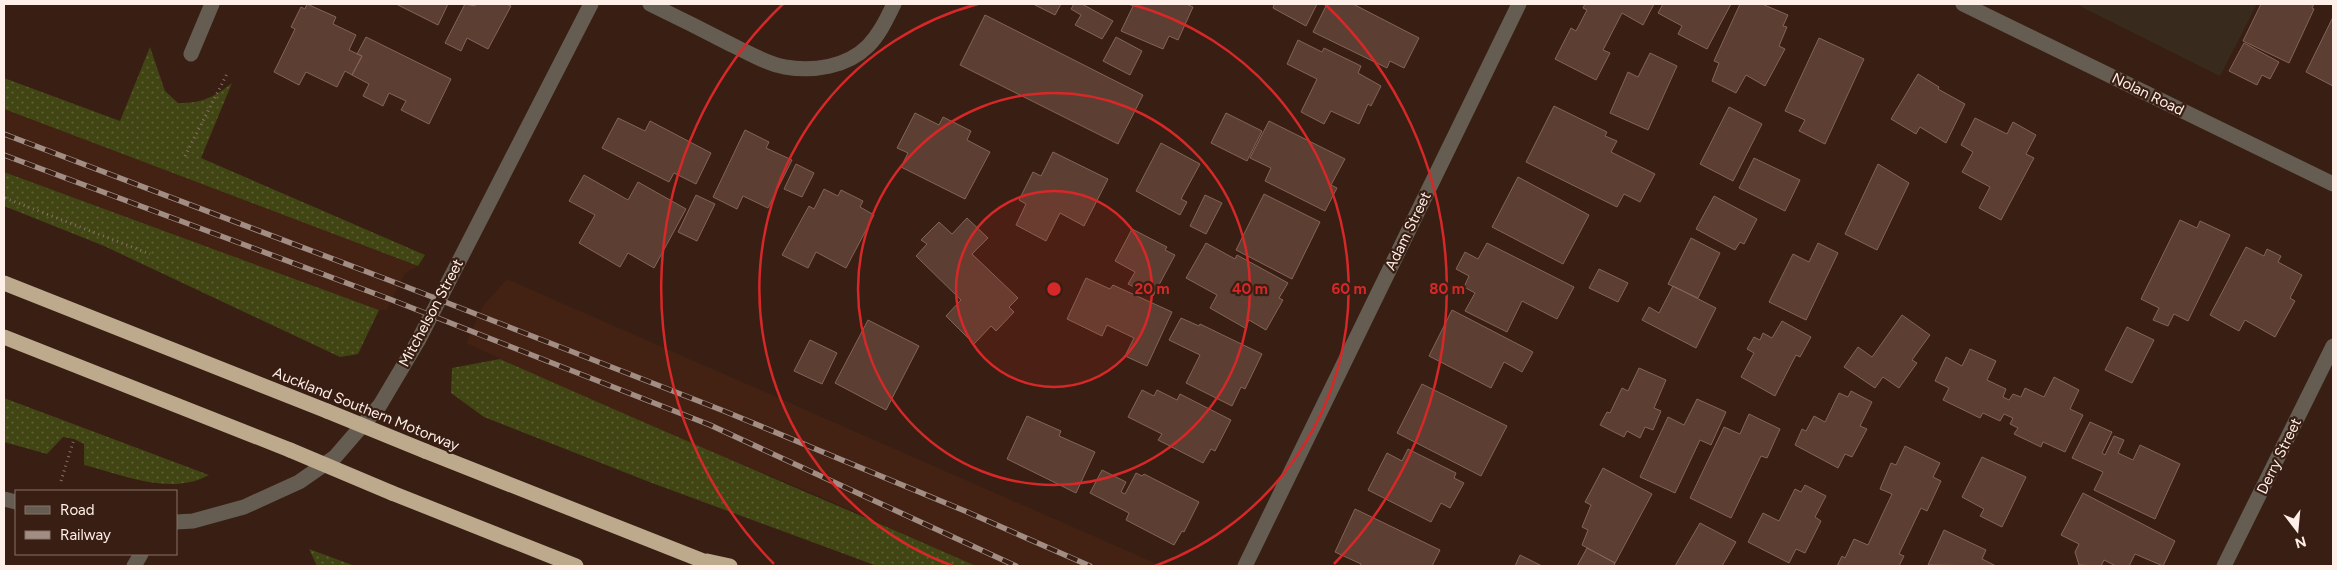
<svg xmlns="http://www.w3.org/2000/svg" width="2337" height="570" viewBox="0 0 2337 570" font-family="Figtree,sans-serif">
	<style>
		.commercial { fill: #382a1d }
		.built { fill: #432213 }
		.grass { fill: url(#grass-dots) }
		.building { fill: #5c3f32; stroke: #846457 }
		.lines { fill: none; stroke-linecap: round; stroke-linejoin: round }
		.path { stroke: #867067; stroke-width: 3; stroke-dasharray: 1 4; stroke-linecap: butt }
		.minor { stroke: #655d52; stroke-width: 15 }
		.highway { stroke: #bdaa8d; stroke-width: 15 }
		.rail-casing { stroke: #a28d84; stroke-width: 5.5 }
		.rail { stroke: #391e13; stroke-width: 4; stroke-dasharray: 11; stroke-linecap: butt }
		.highway-bridge { stroke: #bdaa8d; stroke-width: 15 }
		.ring { fill: none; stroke: #d62828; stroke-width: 2.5 }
		.labels { text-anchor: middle; stroke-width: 4.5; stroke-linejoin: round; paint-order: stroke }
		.street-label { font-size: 15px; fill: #feefe8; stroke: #391e13 }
		.centre { fill: #d62828; stroke: #391e13; stroke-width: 2.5 }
		.ring-label { font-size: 15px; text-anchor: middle; font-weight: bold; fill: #d62828; stroke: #391e13; stroke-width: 4.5; stroke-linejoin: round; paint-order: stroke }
	</style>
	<defs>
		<pattern id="grass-dots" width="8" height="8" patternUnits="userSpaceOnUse" patternTransform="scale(1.25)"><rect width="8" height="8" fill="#404513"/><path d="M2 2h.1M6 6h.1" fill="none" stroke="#5d6035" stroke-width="1.8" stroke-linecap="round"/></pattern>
	</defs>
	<rect width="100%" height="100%" fill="#391e13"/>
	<path class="commercial" d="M2076 4H2257L2220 76Z"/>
	<path class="built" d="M4 109 418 266 405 273 387 310H379L4 172Z
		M507 279 1162 566H976L814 494 637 421 466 343 483 306Z"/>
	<path class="grass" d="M150 47 165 91 178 103C202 103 213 98 232 83L201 158 425 255 418 266 4 109V78L120 121Z
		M4 172 379 310 358 354 340 357 104 246 4 206Z
		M500 359C658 430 818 496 976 566H877L652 483 484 417 451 393 452 368Z
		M4 398 209 475C171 496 123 475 84 465V444L74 439 63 437 47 454 4 442Z
		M309 549 355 566H317Z"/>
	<path class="building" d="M307 4 336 17 333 24 356 35 349 50 362 56 352 75 345 71 337 87 306 72 299 85 274 72 295 29 291 27 301 7 305 9Z
		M396 4H448L438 25Z
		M465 4 475 6 476 4H506L511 6 488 49 467 38 461 51 445 43Z
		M1033 4H1061L1055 15Z
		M1074 4H1082L1113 21 1102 39 1075 25 1081 15 1071 9Z
		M1134 4H1186L1193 7 1178 40 1169 36 1163 49 1121 31Z
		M1272 4H1317L1306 26 1273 8 1274 5Z
		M1327 4H1353L1419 38 1404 68 1390 61 1387 68 1313 32Z
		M1585 4H1654L1643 25 1622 13 1603 50 1610 53 1596 80 1555 59 1571 28 1576 31 1587 10 1583 8Z
		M1663 4H1731L1707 49 1678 34 1682 26 1658 13Z
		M1740 4H1762L1788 15 1783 26 1787 27 1779 46 1785 49 1765 86 1746 75 1736 93 1712 81 1719 63 1714 61Z
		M2261 4H2314L2312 8 2314 9 2289 63 2243 41Z
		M985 15 1143 95 1118 144 960 65Z
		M2333 17V86L2306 72Z
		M366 37 451 79 429 124 401 110 406 101 389 93 383 106 363 96 369 84 352 75 362 56 357 54Z
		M1116 37 1142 51 1130 75 1103 61Z
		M1819 38 1864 59 1825 144 1799 131 1805 120 1785 111Z
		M1298 40 1322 52 1324 48 1361 66 1358 73 1381 86 1371 106 1368 104 1359 124 1331 111 1324 124 1301 112 1317 79 1287 64Z
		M2244 43 2279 62 2270 79 2262 75 2257 85 2229 71Z
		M1650 53 1677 66 1648 130 1610 113 1628 72 1638 77Z
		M1918 74 1939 87 1938 89 1965 104 1946 143 1920 127 1916 134 1891 119Z
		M1554 106 1607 132 1605 136 1617 141 1611 152 1655 174 1640 202 1624 194 1617 207 1526 162Z
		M1729 107 1762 124 1733 181 1700 164Z
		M915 113 939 125 943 117 971 131 967 140 990 152 965 199 901 167 908 153 897 148Z
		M1226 113 1262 131 1247 161 1211 143Z
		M618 118 645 131 650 121 711 153 696 184 674 173 669 182 602 148Z
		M1975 118 2007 134 2013 122 2036 135 2026 154 2034 158 2001 220 1979 208 1990 187 1962 172 1973 152 1961 145Z
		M1269 121 1345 159 1331 185 1337 188 1325 211 1265 181 1271 168 1250 158Z
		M745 130 769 142 766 148 792 160 768 208 743 196 737 209 713 197Z
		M1161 143 1200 164 1181 199 1187 202 1180 215 1136 191Z
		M1053 152 1108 179 1084 226 1060 213 1046 241 1016 225 1026 204 1019 200 1033 172 1041 176Z
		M1754 158 1800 180 1785 211 1739 188Z
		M796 164 814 173 802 197 784 189Z
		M1878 164 1909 183 1877 250 1845 234Z
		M584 175 628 200 638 182 686 209 654 268 628 253 620 267 579 243 595 215 569 201Z
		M1518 177 1589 215 1563 264 1492 227Z
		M824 189 838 196 841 190 863 201 860 207 874 215 846 268 816 252 808 268 782 255 809 206 814 209Z
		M1264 194 1320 222 1292 279 1236 250Z
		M696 195 715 204 697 241 678 232Z
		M1205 195 1222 203 1206 234 1190 226Z
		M1714 196 1757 219 1744 244 1740 242 1735 250 1696 229Z
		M967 218 988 238 972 254 1018 298 1009 307 1014 312 996 331 991 326 974 344 946 316 961 300 916 256 927 244 921 240 939 222 952 234Z
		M2180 220 2197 228 2200 221 2230 235 2188 321 2174 314 2168 326 2153 320 2159 308 2141 299Z
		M1132 229 1167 247 1165 250 1175 255 1153 296 1128 284 1135 272 1115 261Z
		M1691 238 1720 253 1698 298 1668 284Z
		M1206 243 1235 259 1237 255 1288 283 1279 298 1283 300 1266 330 1249 320 1245 328 1210 308 1217 295 1186 278Z
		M1487 243 1574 287 1557 319 1522 301 1507 332 1465 311 1475 293 1464 287 1469 276 1456 269 1465 252 1478 259Z
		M1818 243 1838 253 1806 320 1769 302 1793 254 1809 262Z
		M2246 247 2264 256 2267 249 2281 256 2278 262 2302 275 2290 298 2295 301 2275 337 2245 320 2239 331 2210 315Z
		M1599 269 1628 283 1618 302 1589 288Z
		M1086 278 1110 289 1113 285 1172 312 1147 366 1125 356 1134 338 1107 325 1102 336 1067 319Z
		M1673 286 1716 308 1696 348 1642 320 1649 307 1659 313Z
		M1452 310 1533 352 1522 372 1504 362 1491 388 1429 356Z
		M1902 315 1930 335 1912 360 1917 363 1899 388 1883 377 1875 388 1844 367 1858 347 1872 357Z
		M1181 318 1199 326 1200 324 1262 354 1245 389 1241 387 1232 406 1186 383 1200 355 1169 340Z
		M868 320 919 346 886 410 835 383Z
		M1782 321 1811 337 1800 357 1796 355 1775 396 1741 377 1754 353 1747 349 1754 337 1760 340 1763 333 1772 338Z
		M2127 327 2154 340 2132 383 2105 370Z
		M810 340 837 353 822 384 794 371Z
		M1970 349 1996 361 1987 380 2006 389 2003 397 2009 400 2013 394 2021 397 2025 388 2044 397 2054 377 2079 390 2070 409 2083 415 2065 452 2043 442 2041 447 2014 434 2018 428 2010 424 2013 418 2004 414 2000 421 1983 413 1980 418 1943 400 1949 388 1935 381 1946 357 1962 366Z
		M1639 368 1666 380 1654 408 1661 411 1653 430 1645 427 1640 438 1627 431 1624 437 1600 425 1607 412 1610 413 1622 388 1628 391Z
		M1422 384 1507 426 1481 476 1397 433Z
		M1142 390 1154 396 1157 390 1177 400 1180 394 1231 420 1215 451 1211 449 1203 463 1158 440 1162 434 1128 417Z
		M1851 391 1872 402 1860 426 1867 429 1852 457 1845 454 1838 468 1795 445 1802 429 1806 431 1814 416 1825 422 1839 393 1848 397Z
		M1697 399 1726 412 1711 445 1700 440 1675 493 1640 477 1668 417 1684 425Z
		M1749 414 1780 429 1767 458 1761 456 1731 518 1690 498 1724 427 1740 434Z
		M1027 416 1061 431 1059 436 1095 452 1076 493 1007 459Z
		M2090 422 2112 432 2102 453 2105 455 2114 436 2124 440 2118 453 2133 460 2140 445 2180 464 2155 519 2094 490 2103 472 2072 458Z
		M1905 446 1940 463 1933 477 1941 481 1927 511 1921 508 1899 554 1904 556 1899 566H1837L1842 556 1845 558 1854 539 1868 545 1892 494 1880 489 1891 463 1896 465Z
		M1408 449 1456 473 1454 478 1464 483 1450 508 1441 503 1431 522 1368 490 1387 453 1402 461Z
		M1982 457 2026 477 2002 527 1980 516 1984 509 1962 497Z
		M1603 468 1652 494 1615 563 1582 545 1588 530 1582 527 1591 505 1585 502Z
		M1102 470 1126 482 1121 492 1125 494 1136 473 1142 476 1144 474 1199 502 1184 532 1182 531 1174 545 1126 520 1129 513 1090 493Z
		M1805 485 1826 496 1815 517 1821 521 1805 553 1796 549 1789 563 1748 542 1763 513 1779 521 1795 489 1801 492Z
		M2083 493 2175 541 2163 566 2135 554 2129 566H2116L2104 560 2101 566 2079 565 2075 552 2079 544 2061 535Z
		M1355 509 1440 550 1432 566H1360L1361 564 1335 552Z
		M1700 523 1736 542 1722 566H1675Z
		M1944 530 1986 550 1982 559 1996 566 1928 565Z
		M1587 548 1615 563 1614 566H1577Z
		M1520 555 1542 566H1515Z"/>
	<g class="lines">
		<path class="path" d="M185 156 228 72
			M5 198 150 254
			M61 481 74 439"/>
		<path class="minor" d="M650 4C677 17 705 31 732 45 749 53 767 64 785 67 813 72 847 67 868 46 880 34 887 18 894 4
			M1963 4 2333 184
			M191 54 212 4
			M4 499 16 502
			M176 522 193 521 244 507 299 482 335 457 380 405 418 341 591 4
			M134 566 141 554
			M1245 566 1519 4
			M2224 566 2333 346"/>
		<path class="highway" d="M4 283 327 411
			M4 337 290 450
			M425 451 716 566
			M392 493 576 566
			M707 561 730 566"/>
		<defs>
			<path id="rail" d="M4 134 399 284 724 411 965 511 1090 566
				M4 155 392 300 710 425 1016 566"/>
		</defs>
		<use href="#rail" class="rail-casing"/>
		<use href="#rail" class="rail"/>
		<path class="highway-bridge" d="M327 411 425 451
			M290 450 392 493"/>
	</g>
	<circle cx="1054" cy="289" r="98" fill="#d62828" fill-opacity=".12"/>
	<g class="ring">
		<circle cx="1054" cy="289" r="98"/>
		<circle cx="1054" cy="289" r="196"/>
		<path d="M953 566A295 295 0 0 1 978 4M1130 4A295 295 0 0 1 1155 566"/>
		<path d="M774 564A393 393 0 0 1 783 4M1325 4A393 393 0 0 1 1334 564"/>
	</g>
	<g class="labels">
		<g class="street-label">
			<text transform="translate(2148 94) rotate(26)" y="5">Nolan Road</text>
			<text transform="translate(1408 231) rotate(-64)" y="5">Adam Street</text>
			<text transform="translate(431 313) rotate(-62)" y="5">Mitchelson Street</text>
			<text transform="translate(366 409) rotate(22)" y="5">Auckland Southern Motorway</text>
			<text transform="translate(2279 456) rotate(-64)" y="5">Derry Street</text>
		</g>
	</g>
	<circle cx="1054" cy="289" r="8" class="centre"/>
	<g class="ring-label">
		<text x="1152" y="294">20 m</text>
		<text x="1250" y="294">40 m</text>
		<text x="1349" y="294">60 m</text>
		<text x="1447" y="294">80 m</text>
	</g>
	<rect width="2337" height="570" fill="none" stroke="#feefe8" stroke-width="10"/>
	<rect x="15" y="490" width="162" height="65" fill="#391e13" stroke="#887268"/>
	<rect x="25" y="506" width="25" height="8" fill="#655d52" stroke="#887268"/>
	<text x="60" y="515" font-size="15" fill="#feefe8">Road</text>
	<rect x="25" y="531" width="25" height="8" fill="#a28d84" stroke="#887268"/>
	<text x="60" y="540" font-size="15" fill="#feefe8">Railway</text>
	<g transform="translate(2297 530) rotate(164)" stroke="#391e13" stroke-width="4" paint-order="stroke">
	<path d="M0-4L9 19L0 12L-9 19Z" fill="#feefe8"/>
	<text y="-8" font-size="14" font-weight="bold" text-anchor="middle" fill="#feefe8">N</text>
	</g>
</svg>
